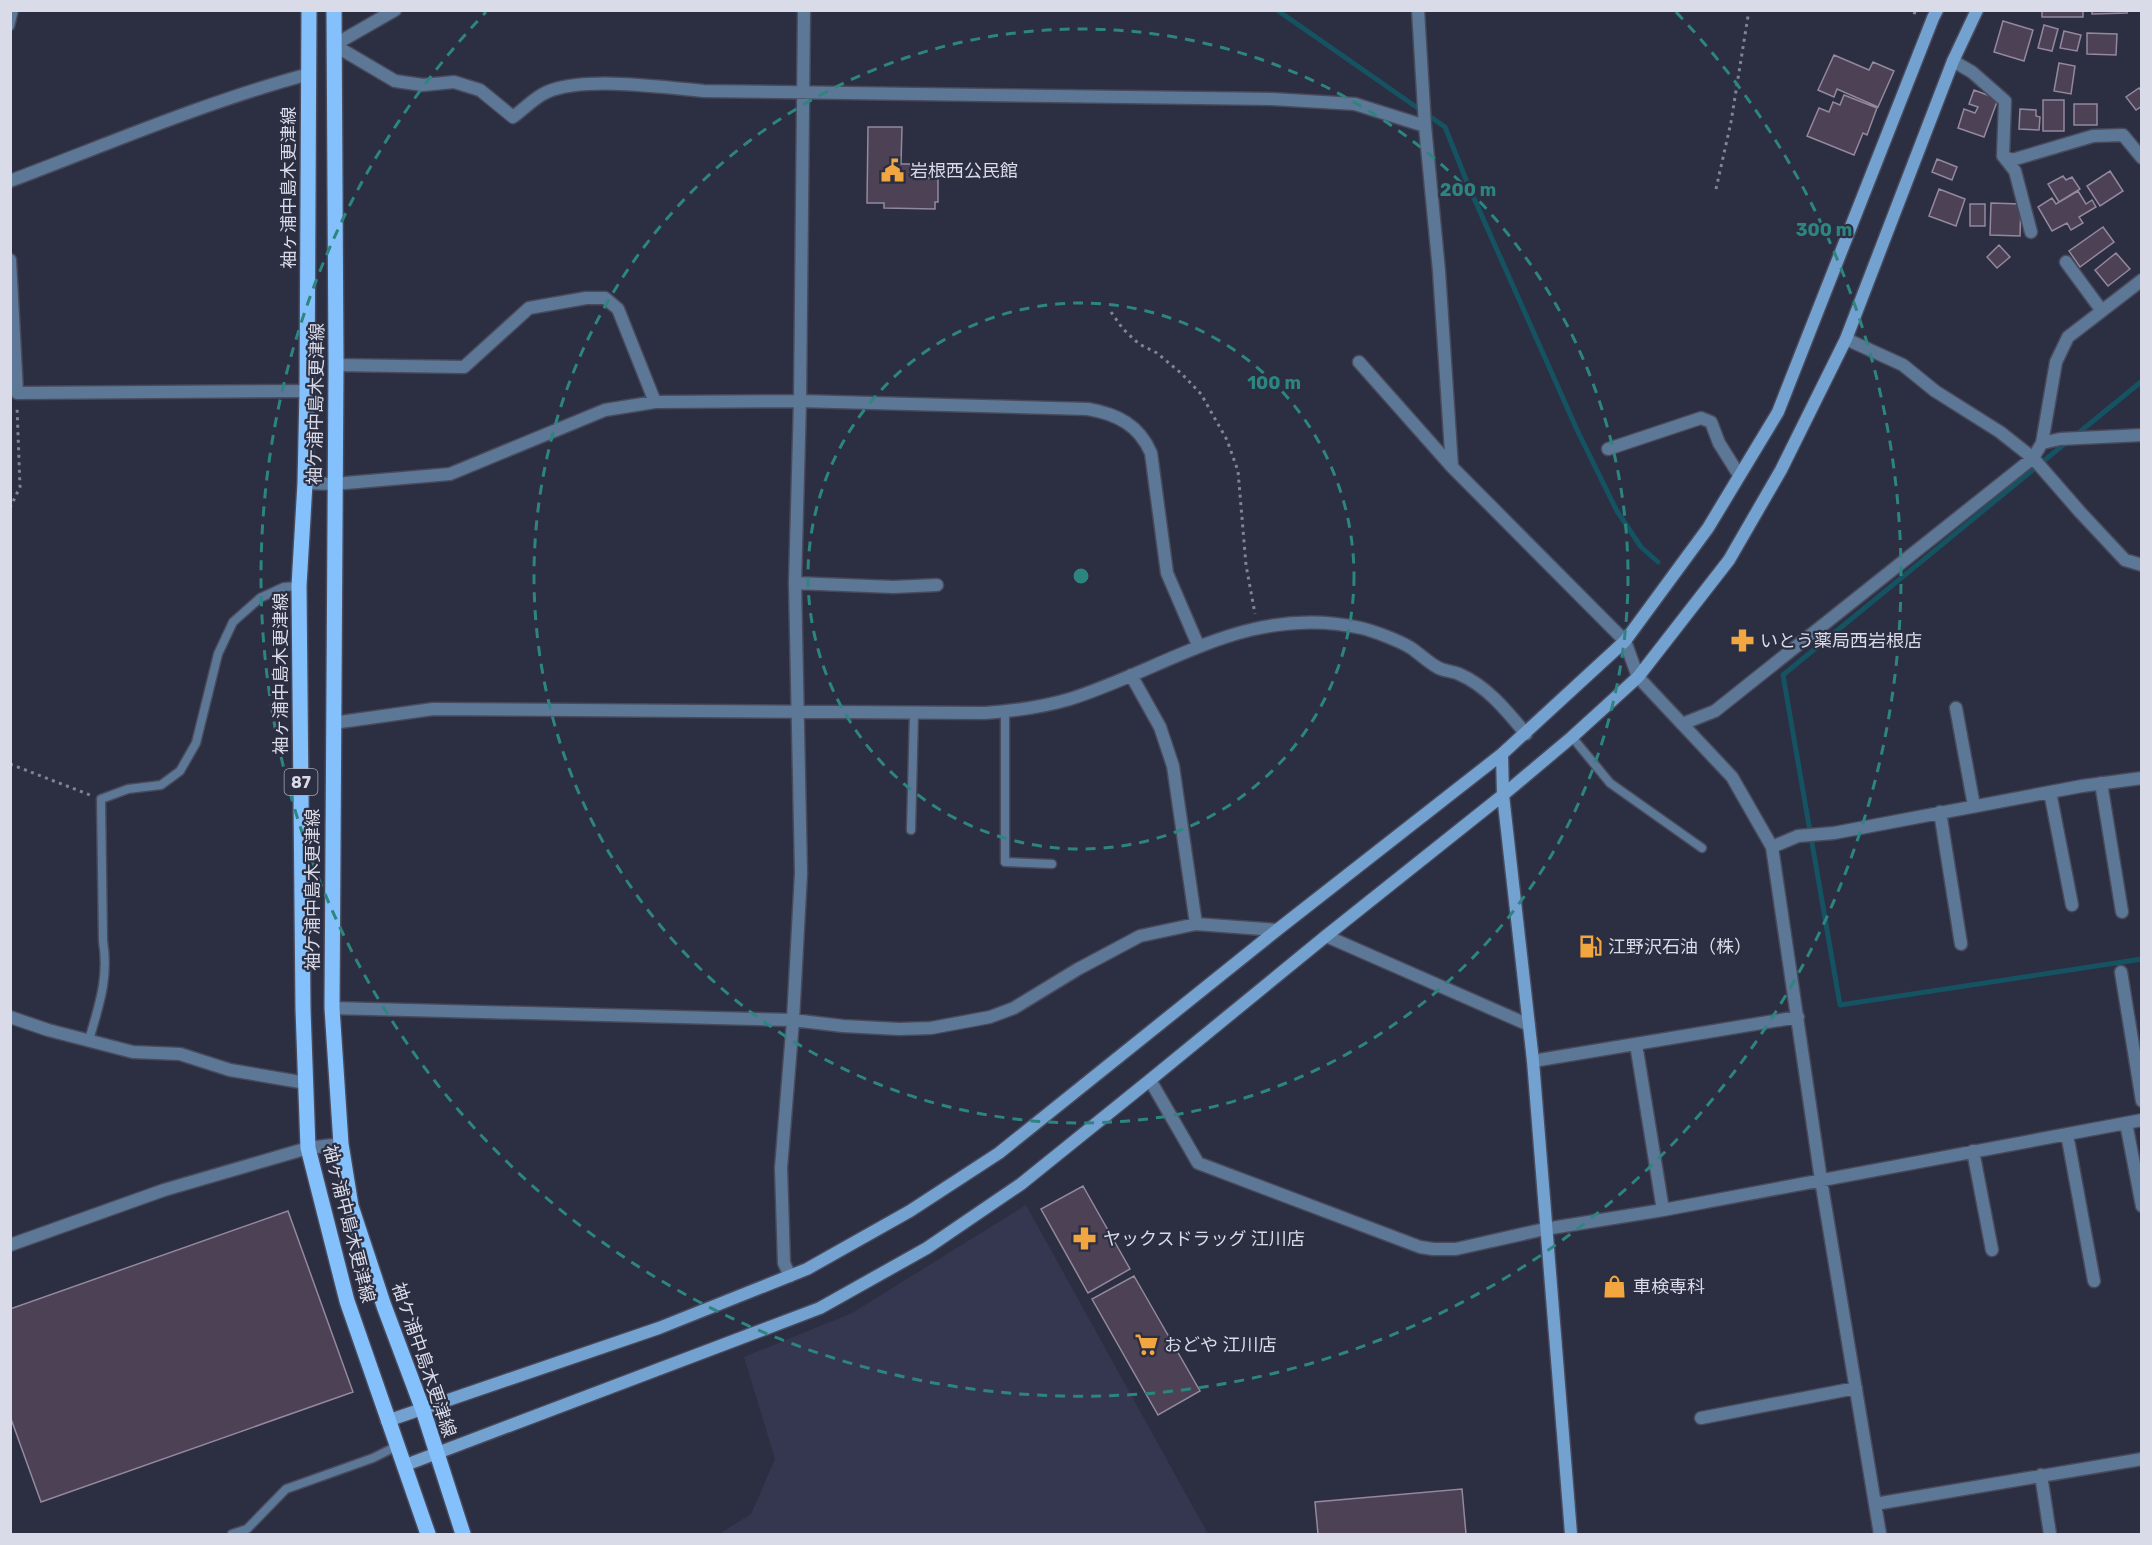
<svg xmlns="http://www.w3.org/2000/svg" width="2152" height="1545" viewBox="0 0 2152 1545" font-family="Rubik,'Noto Sans JP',sans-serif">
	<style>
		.built { fill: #353751 }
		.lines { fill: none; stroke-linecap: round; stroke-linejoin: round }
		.stream { stroke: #155262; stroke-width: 5 }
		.building { fill: #4d4255; stroke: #94889e; stroke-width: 1.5 }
		.lane-casing { stroke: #484a5c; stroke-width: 11 }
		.street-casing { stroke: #484a5c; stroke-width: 15 }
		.secondary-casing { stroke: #484a5c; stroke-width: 15 }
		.primary-casing { stroke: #484a5c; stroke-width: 18 }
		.path { stroke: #828494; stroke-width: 3; stroke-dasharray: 3 4.5; stroke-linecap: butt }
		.lane { stroke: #5c7896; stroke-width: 8 }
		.street { stroke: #5c7896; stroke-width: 12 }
		.secondary { stroke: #73a1d0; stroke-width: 12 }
		.primary { stroke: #84c0fc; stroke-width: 15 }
		.ring { fill: none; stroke: #2d8580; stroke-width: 3; stroke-dasharray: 10 8 }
		.labels { text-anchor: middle; stroke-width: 4.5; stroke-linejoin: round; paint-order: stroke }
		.shield { fill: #2c2e41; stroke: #a5a7b6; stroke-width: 1.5 }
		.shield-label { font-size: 16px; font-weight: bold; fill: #d9dbe8 }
		.poi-label { font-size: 18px; fill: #d9dbe8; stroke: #2c2e41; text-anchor: start }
		.street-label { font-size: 18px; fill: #d9dbe8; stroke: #2c2e41 }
		.centre { fill: #2d8580; stroke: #2c2e41; stroke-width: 3 }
		.ring-label { font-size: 18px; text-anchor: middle; font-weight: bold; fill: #2d8580; stroke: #2c2e41; stroke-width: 4.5; stroke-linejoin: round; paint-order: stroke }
	</style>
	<rect width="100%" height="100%" fill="#2c2e41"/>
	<path class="built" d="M1026 1205 1208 1534H719L751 1514 775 1459 744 1357 852 1313Z"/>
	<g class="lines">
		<path class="stream" d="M1277 10 1445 127 1469 187 1578 432 1617 511 1641 547 1658 562
			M2076 435 2142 381
			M2068 441 1783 675 1840 1005 2142 959"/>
	</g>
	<path class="building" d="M2042 10H2083V17H2042Z
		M2092 10H2127V13L2092 14Z
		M2003 21 2033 30 2024 61 1994 52Z
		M2044 25 2058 29 2052 51 2038 48Z
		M2064 31 2081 35 2077 51 2060 48Z
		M2087 33 2117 34 2116 55 2087 54Z
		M1834 55 1869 70 1873 62 1894 71 1878 107 1837 89 1834 97 1818 90Z
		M2059 63 2075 66 2071 94 2054 91Z
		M2139 88 2142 92V106L2136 110 2126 97Z
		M1974 90 1998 99 1984 137 1958 128 1964 109 1975 113 1978 107 1969 104Z
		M1844 95 1877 108 1867 135 1863 133 1854 155 1807 136 1819 108 1829 112 1833 102 1840 105Z
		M2043 100H2064V131H2043Z
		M2074 104H2097V125H2074Z
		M2020 109 2036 110V116L2040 117 2039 130 2019 129Z
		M868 127H902L901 164H917V178H938V202H935V209L884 208V203H867Z
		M1937 159 1957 167 1952 180 1932 172Z
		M2110 171 2123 191 2100 206 2087 186Z
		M2063 176 2066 180 2072 177 2080 189 2059 202 2048 184Z
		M1939 189 1965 199 1956 226 1929 216Z
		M2078 191 2086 204 2092 200 2096 207 2079 217 2083 223 2071 230 2067 223 2052 231 2038 207 2052 198 2056 204Z
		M1991 203 2021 204 2020 236 1990 235Z
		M1970 204H1985V226H1970Z
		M2103 227 2114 242 2080 267 2069 251Z
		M1999 245 2010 257 1997 268 1987 257Z
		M2116 253 2130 269 2108 286 2095 270Z
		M1083 1186 1130 1269 1088 1293 1041 1209Z
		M288 1211 353 1392 41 1502 10 1416V1309Z
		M1134 1276 1200 1391 1158 1415 1092 1299Z
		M1462 1489 1466 1534H1318L1315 1502Z"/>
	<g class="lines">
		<defs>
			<path id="lane" d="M10 26 14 10
				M1005 712V862L1052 864
				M1572 737 1610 783 1702 848
				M911 830 914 713
				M89 1040C99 1005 109 978 103 941L101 799 128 789 161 785 180 771 196 743 218 654 233 622 260 598 284 587 299 586
				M232 1534 247 1529 286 1489 373 1458 397 1446"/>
			<path id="street" d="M1418 10 1425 126 1439 271 1452 467 1625 641 1638 677 1732 777 1772 847 1821 1180 1880 1534
				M334 45 395 81 423 85 454 82 480 90 513 117C524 109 535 97 547 92 584 76 662 87 704 91L1272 99 1355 104 1425 126
				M334 45 395 10
				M1953 61 1972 72 2005 101 2003 156 2012 160 2093 136 2123 135 2142 158
				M2004 157 2015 171 2031 232
				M10 181C108 144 208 101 309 74
				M10 260 17 393 307 391
				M2066 262 2102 311
				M1846 339 1903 365 1935 391 2000 432 2033 458 2080 512 2125 560 2142 565
				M1359 362 1452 467
				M336 365 464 367 529 308 586 298H605L618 309 655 402
				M2042 443 2060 439 2142 435
				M1608 449 1701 418 1711 422 1719 443 1739 475
				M305 483 334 484 450 474 605 410 655 402 800 401 1088 409C1117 414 1139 425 1151 453L1167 573 1198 645
				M795 583 893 587 937 585
				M1131 675 1160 727 1173 766 1196 924
				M1956 708 1974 806
				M333 723 433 709 985 713C1013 711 1043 707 1070 699 1170 667 1249 603 1361 628 1374 631 1400 641 1411 648 1420 654 1428 662 1437 667 1443 671 1452 671 1459 674 1487 686 1507 711 1526 734
				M1682 724 1715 711 2033 458 2042 443 2056 362 2068 337 2142 280
				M2101 783 2122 912
				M2050 792 2072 905
				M1940 812 1961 944
				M1772 847 1798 836 1834 833 2082 786 2142 778
				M1326 936 1529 1025
				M2121 972 2142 1101
				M332 1008 793 1020 843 1026 899 1029 931 1028 990 1017 1014 1008 1078 969 1140 936 1196 924 1277 930
				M10 1017 48 1030 133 1052 180 1054 230 1070 306 1083
				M1636 1044 1663 1210
				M1533 1061 1798 1017
				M1150 1080 1198 1163 1420 1247 1433 1249H1456L1545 1229 1663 1210 2142 1120
				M2126 1123 2142 1206
				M2067 1134 2094 1281
				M1973 1151 1992 1250
				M10 1245 164 1190 308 1148 341 1144
				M790 1276 784 1263 781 1168 793 1020 801 873 795 583 800 401 804 10
				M1701 1418 1856 1388
				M2041 1475 2050 1534
				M1875 1504 2142 1459"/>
			<path id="secondary" d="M1502 754 1503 795 1533 1061 1571 1534
				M387 1421 659 1328 807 1269 910 1211 999 1153 1277 930 1502 754 1625 641 1708 528 1778 412 1933 18 1937 10
				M403 1466 820 1308 927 1248 1021 1184 1150 1080 1326 936 1503 795 1572 737 1638 677 1729 560 1781 470 1846 339 1953 61 1977 10"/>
			<path id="primary" d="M309 10 307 391 305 483 299 586 303 1009 308 1148 347 1301 428 1534
				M334 10 336 365 332 1008 341 1144 351 1206 384 1306 423 1410 463 1534"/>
		</defs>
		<use href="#lane" class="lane-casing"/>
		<use href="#street" class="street-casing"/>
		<use href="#secondary" class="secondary-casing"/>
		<use href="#primary" class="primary-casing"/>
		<path class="path" d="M1906 10 1918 14
			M1716 189 1731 122 1749 10
			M1111 312 1123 329 1139 344 1157 353 1182 374 1201 394 1227 440 1238 471 1246 565 1255 614
			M10 508 20 487 17 407
			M10 764 90 795"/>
		<use href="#lane" class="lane"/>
		<use href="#street" class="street"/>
		<use href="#secondary" class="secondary"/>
		<use href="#primary" class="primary"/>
	</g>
	<g class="ring">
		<circle cx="1081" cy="576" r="273"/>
		<circle cx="1081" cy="576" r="547"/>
		<path d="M1676 12A820 820 0 1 1 486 12"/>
	</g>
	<defs>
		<symbol id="civic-bare" viewBox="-9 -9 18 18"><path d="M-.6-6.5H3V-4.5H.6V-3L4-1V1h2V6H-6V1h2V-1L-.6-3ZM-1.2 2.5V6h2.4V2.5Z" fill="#f1a640" stroke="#2c2e41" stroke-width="2.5" paint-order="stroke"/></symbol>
		<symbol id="pharmacy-bare" viewBox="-9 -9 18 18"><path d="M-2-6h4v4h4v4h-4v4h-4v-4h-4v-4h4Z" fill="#f1a640" stroke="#2c2e41" stroke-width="2.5" paint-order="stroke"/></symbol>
		<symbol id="fuel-bare" viewBox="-9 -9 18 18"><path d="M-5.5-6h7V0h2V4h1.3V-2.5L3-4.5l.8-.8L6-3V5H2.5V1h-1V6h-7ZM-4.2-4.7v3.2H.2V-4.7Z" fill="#f1a640" stroke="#2c2e41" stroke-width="2.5" paint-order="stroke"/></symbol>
		<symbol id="shop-bare" viewBox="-9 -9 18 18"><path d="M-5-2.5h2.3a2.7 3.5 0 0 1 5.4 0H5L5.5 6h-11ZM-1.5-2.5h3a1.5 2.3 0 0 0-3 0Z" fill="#f1a640" stroke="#2c2e41" stroke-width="2.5" paint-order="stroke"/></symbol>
		<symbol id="supermarket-bare" viewBox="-9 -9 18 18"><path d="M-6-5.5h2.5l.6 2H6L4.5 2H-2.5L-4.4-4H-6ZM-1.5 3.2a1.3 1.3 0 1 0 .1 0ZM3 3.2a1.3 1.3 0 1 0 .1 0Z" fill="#f1a640" stroke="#2c2e41" stroke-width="2.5" paint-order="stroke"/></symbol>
	</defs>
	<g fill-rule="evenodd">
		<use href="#civic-bare" x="876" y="154" width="33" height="33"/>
		<use href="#pharmacy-bare" x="1726" y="624" width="33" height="33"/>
		<use href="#fuel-bare" x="1574" y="930" width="33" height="33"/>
		<use href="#pharmacy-bare" x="1068" y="1222" width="33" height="33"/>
		<use href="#shop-bare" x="1598" y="1270" width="33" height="33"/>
		<use href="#supermarket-bare" x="1130" y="1328" width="33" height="33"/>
	</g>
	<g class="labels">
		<rect class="shield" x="284.5" y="769" width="33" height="26" rx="4.5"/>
		<g class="shield-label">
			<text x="301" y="788">87</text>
		</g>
		<g class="poi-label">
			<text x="910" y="177">岩根西公民館</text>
			<text x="1760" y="647">いとう薬局西岩根店</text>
			<text x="1608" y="953">江野沢石油（株）</text>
			<text x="1103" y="1245">ヤックスドラッグ 江川店</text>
			<text x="1633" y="1293">車検専科</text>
			<text x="1164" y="1351">おどや 江川店</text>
		</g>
		<g class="street-label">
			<text transform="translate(289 188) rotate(-90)" y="6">袖ヶ浦中島木更津線</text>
			<text transform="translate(316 404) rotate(-89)" y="6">袖ケ浦中島木更津線</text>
			<text transform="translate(281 674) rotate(-90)" y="6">袖ヶ浦中島木更津線</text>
			<text transform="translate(313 890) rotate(-90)" y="6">袖ケ浦中島木更津線</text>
			<text transform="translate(349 1224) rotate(76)" y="6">袖ヶ浦中島木更津線</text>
			<text transform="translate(424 1360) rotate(71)" y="6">袖ケ浦中島木更津線</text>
		</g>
	</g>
	<circle cx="1081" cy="576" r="9" class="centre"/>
	<g class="ring-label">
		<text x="1468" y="196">200 m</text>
		<text x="1824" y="236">300 m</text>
		<text x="1274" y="389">100 m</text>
	</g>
	<rect width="2152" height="1545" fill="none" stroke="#d9dbe8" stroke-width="24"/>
</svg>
